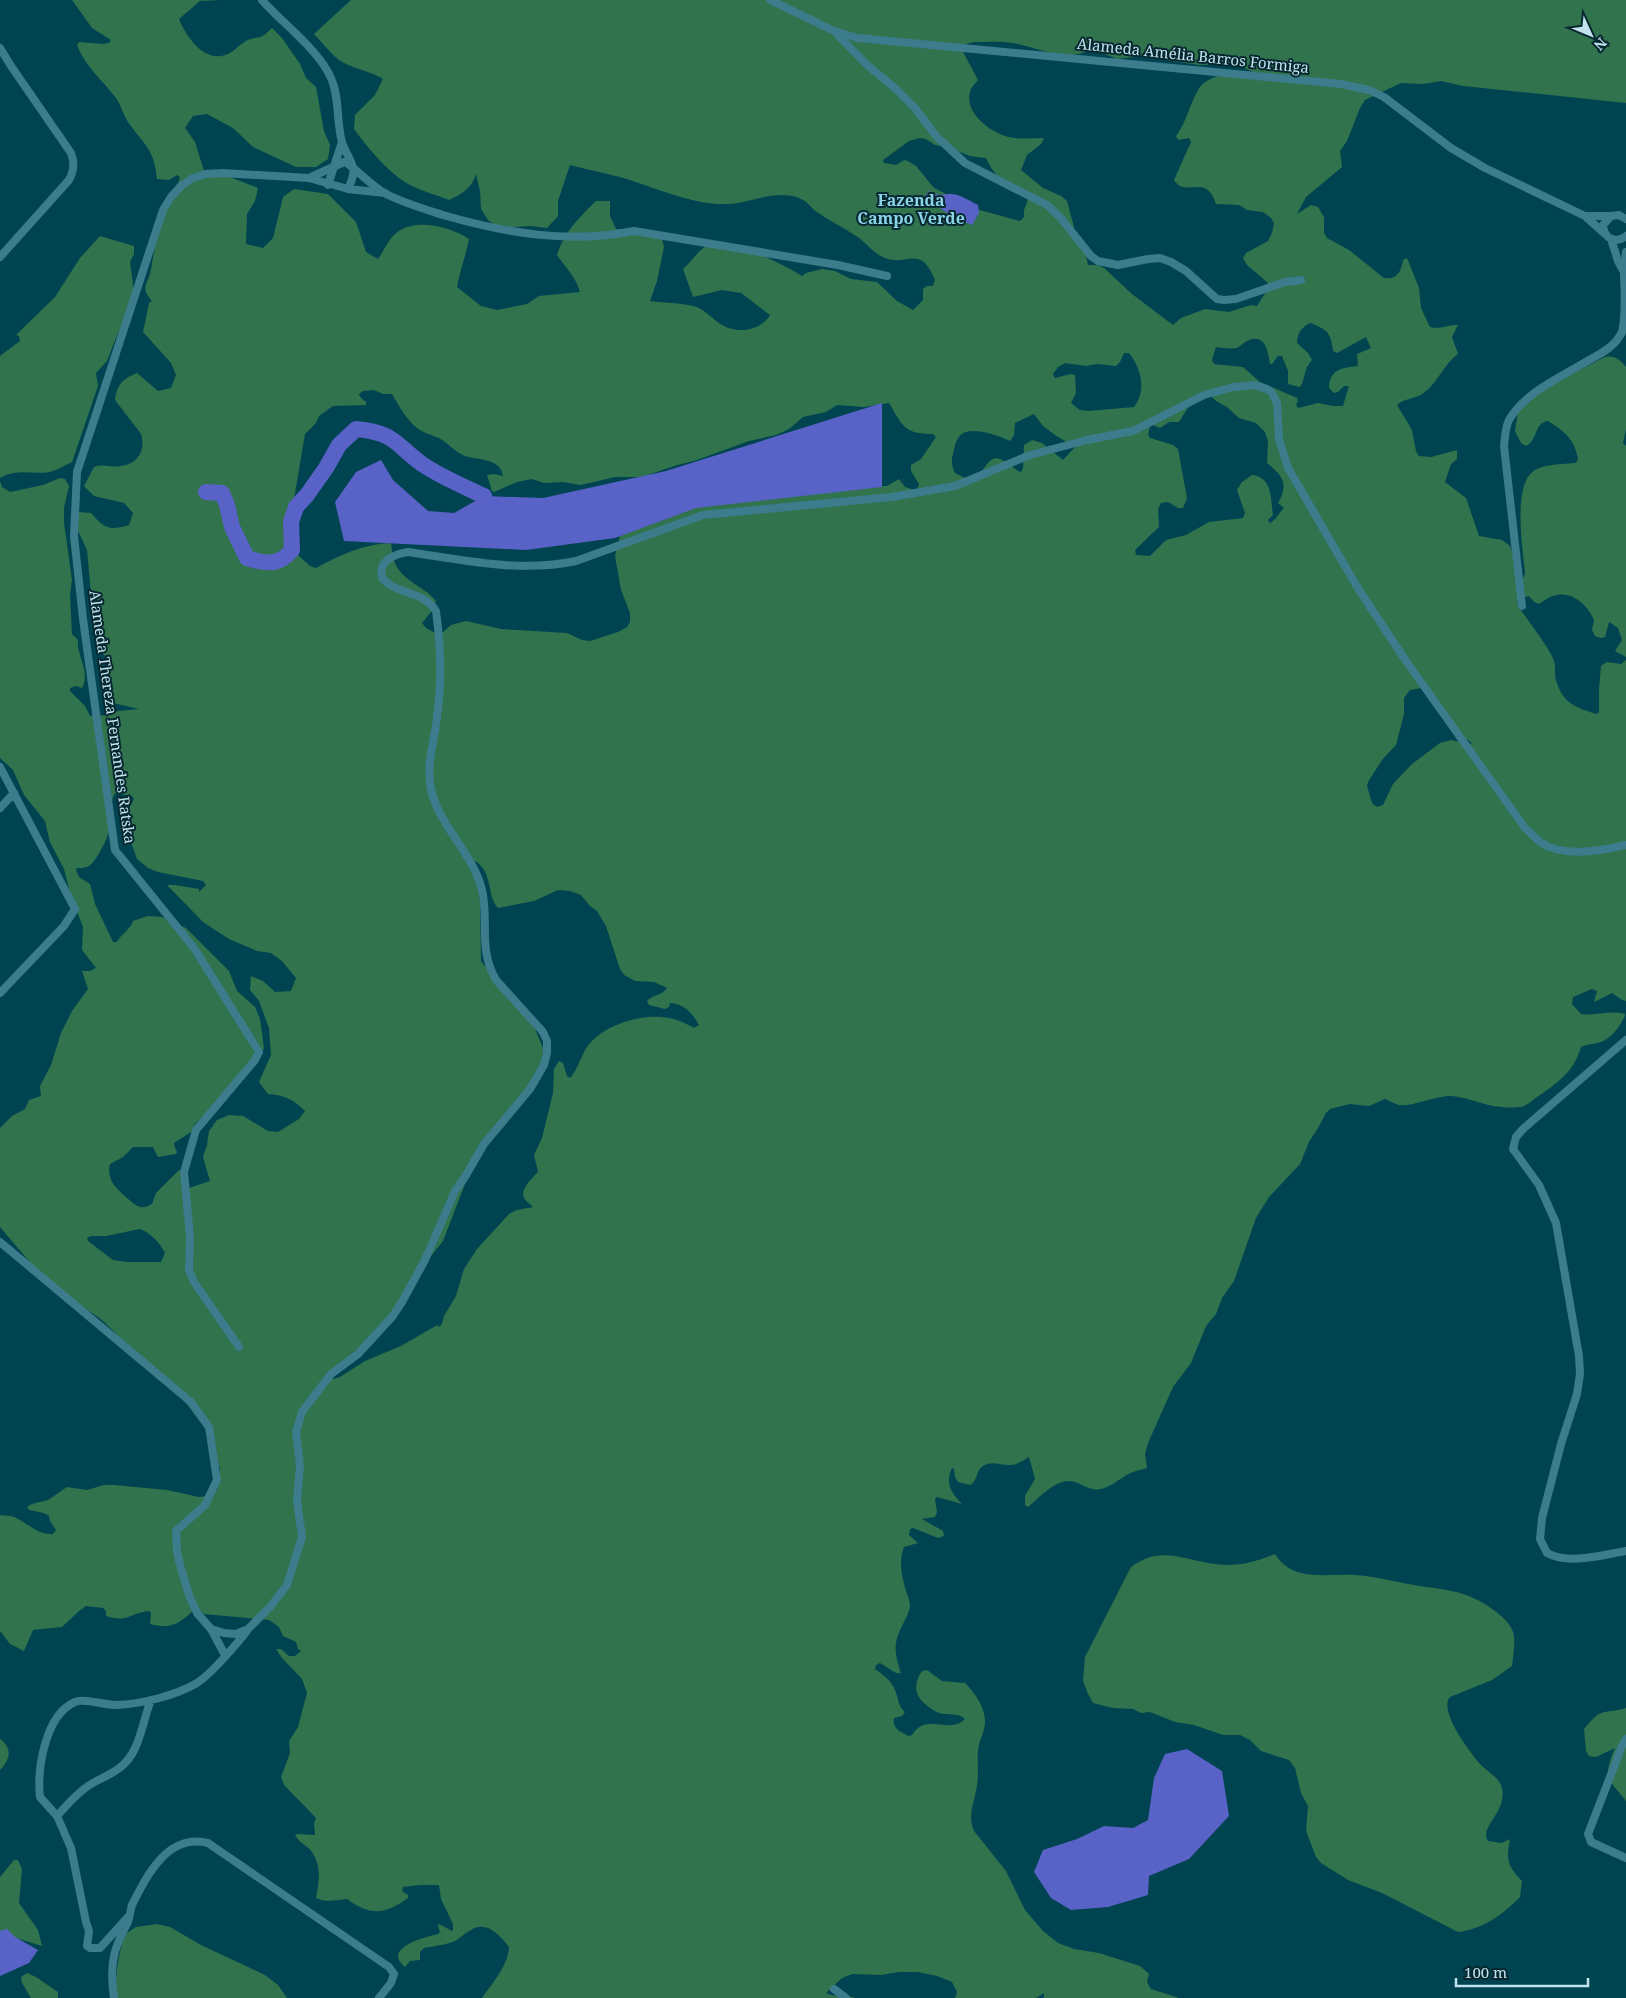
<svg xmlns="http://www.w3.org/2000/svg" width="1626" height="1998" viewBox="0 0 1626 1998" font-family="'Noto Serif',serif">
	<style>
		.forest { fill: #30734d; fill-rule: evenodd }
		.water { fill: #5962c6 }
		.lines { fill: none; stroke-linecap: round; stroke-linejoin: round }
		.river { stroke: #5962c6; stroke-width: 16 }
		.minor { stroke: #3d7c8c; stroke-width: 8 }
		.labels { text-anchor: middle; stroke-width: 4; stroke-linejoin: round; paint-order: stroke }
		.street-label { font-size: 15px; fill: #c0e3ed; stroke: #072830 }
		.neighbourhood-label { font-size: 16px; font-weight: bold; fill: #8ad4e7; stroke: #072830 }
	</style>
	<rect width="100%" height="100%" fill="#014451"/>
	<path class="forest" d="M72 0H222L200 1 179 19C185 34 201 59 221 56 232 55 239 44 248 40 262 35 259 41 272 28L282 38 300 64 306 78 316 87 324 131 330 145 328 159 316 167H296L253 147 233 128 207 114 193 116 185 128 195 142 204 171 216 176 230 177 258 188 255 201 247 214 246 244 263 248 273 238 283 197 294 189 328 194 356 222 366 252 378 259C383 252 387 243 393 236 411 216 450 226 469 239 466 255 460 270 457 287L481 306 497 310 527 304 539 296 580 292C575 275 567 270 557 255 565 231 578 219 596 201H610V216L616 229H646L661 233 664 247 657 281 650 301C664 303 685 303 697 307 706 311 714 320 722 325 737 334 761 331 770 315L741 293 722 290 693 297 683 269C690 263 697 252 705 247 726 235 784 264 802 276L806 273 822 269 835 271 851 279 877 282 897 301 913 310 923 300V289L927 286H933L935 280C919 240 905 271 879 255 872 251 866 243 859 238 845 228 831 222 817 212 812 209 808 202 803 200 778 187 750 204 725 204 697 205 659 190 633 181 613 174 591 171 570 165L558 201V216L547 228 531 226 499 228 488 220 481 209 480 191 476 174C472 188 462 194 449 200 437 195 424 192 412 186 392 177 367 147 354 129L355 115 375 95 383 79C369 70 352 69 339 60 330 53 322 42 314 34L351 0H1626V103L1463 86 1441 81 1423 84 1401 83 1365 100 1360 108 1347 141 1340 151 1342 167 1306 197 1297 214 1311 205 1318 207 1324 217V233L1327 238 1349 250 1384 278C1397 280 1401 272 1403 260L1407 258 1419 288 1421 308 1430 327C1442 330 1447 324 1458 325L1452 337 1458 354C1444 364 1438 382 1425 392 1417 399 1404 398 1397 405L1412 430 1416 451 1419 456 1431 457 1457 450V459L1451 464 1445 482 1466 498 1479 536 1502 540 1510 546 1522 582 1525 573C1523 549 1511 480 1537 469 1548 464 1564 464 1576 463L1578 459C1574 438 1565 432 1548 421 1534 423 1538 440 1526 446L1521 443 1515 431 1518 412 1534 393 1605 357C1615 355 1620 360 1626 367V429L1623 443 1626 446V657L1615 651 1622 640 1618 628 1609 622 1605 637 1601 638 1595 636 1592 630 1594 620C1587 604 1571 590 1553 596 1548 597 1543 602 1539 604L1534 602 1529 596 1521 598 1517 602 1518 606C1526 618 1551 650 1554 661 1556 667 1554 674 1556 680 1562 703 1576 708 1597 714L1599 712V690L1601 666 1607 662 1621 664 1626 660V1001L1622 1000 1612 993 1594 1002 1597 991 1592 989 1573 997 1572 1004 1581 1014C1596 1016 1611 1010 1625 1014V1016C1619 1027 1613 1037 1601 1042 1594 1044 1588 1044 1581 1047 1573 1072 1561 1080 1540 1095 1535 1098 1529 1104 1524 1106 1515 1109 1502 1107 1493 1106 1478 1103 1464 1096 1448 1096 1434 1097 1410 1107 1399 1105 1395 1104 1390 1101 1385 1099L1369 1106 1350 1104 1330 1109 1326 1113 1318 1128 1309 1142 1300 1164 1269 1197 1256 1218 1234 1281 1222 1298 1216 1314 1206 1326 1191 1363 1173 1387 1148 1443 1145 1454 1147 1468C1140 1470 1131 1472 1125 1476 1117 1481 1110 1487 1101 1489 1090 1491 1084 1485 1075 1482 1058 1476 1040 1497 1028 1507L1025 1505V1496L1035 1479 1029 1457C1024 1460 1017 1465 1011 1465 1002 1466 992 1460 983 1466 976 1470 978 1481 970 1485L958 1482 955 1477 954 1469 952 1468C945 1484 951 1492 962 1504L937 1497 935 1499 937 1512 935 1517 922 1519 943 1531 944 1536 938 1538 913 1528 910 1529 909 1535 918 1543 904 1547C898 1563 902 1578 907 1594 908 1597 910 1602 910 1605 910 1611 906 1618 903 1624 893 1643 894 1652 901 1673H896L880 1663 876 1665 875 1669C882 1674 892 1681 895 1690 899 1699 897 1705 905 1712L902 1716 894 1718C892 1729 901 1732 909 1736L912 1735C926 1712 949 1735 965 1719 958 1712 948 1716 939 1713 936 1712 932 1709 929 1707 915 1697 912 1686 922 1671L927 1670 942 1681 965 1683C975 1693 986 1708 985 1724 984 1733 979 1741 978 1750 977 1762 979 1774 977 1785 975 1801 967 1815 974 1831L1006 1871 1025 1910 1043 1931 1058 1943 1074 1949 1099 1953 1140 1966 1149 1974 1147 1982 1151 1989 1179 1998H1044V1993L1036 1998H955L957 1992 952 1982 937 1976 918 1972H899L881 1975 852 1974 842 1978 826 1993C835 1998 846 1994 855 1998H482C493 1982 508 1966 509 1947 500 1935 486 1920 471 1930 465 1933 460 1938 455 1941 446 1945 433 1946 424 1948L420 1952V1960L410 1961 405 1967C381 1948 426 1937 438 1934L440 1932 438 1926 439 1924 452 1931 453 1930V1924L441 1899 439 1885H420L403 1887 402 1891 408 1895V1898C384 1915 371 1916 347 1899 338 1900 325 1903 316 1898 319 1881 322 1867 312 1852 307 1845 299 1843 295 1835L298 1834 315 1835 314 1823 316 1818 284 1785 281 1777 290 1753 289 1741 298 1727 307 1693 302 1679 282 1658 276 1649H281L289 1656H295L301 1651 298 1649 296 1642 283 1636 279 1627 269 1620 204 1614 196 1608C180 1623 172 1630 150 1624L151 1613 149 1611C129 1613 129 1623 106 1616V1611L103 1608 86 1606 79 1611 62 1627 33 1630 24 1651 10 1644 0 1631V1515C5 1516 12 1515 16 1518 29 1524 38 1535 53 1534L56 1530 50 1521 49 1516 44 1513 29 1510 27 1507 32 1504 48 1500 67 1487 87 1490 104 1485H114L167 1490 199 1497 208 1496 217 1490 219 1483 220 1468 207 1431 186 1403 102 1320 69 1297 45 1285 34 1267 0 1227V1128L12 1116 25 1109 29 1100 41 1096 40 1086 51 1065 61 1033 72 1011 88 989 82 971H90L96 968 82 950 83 927 70 893 64 869 50 842 45 821 24 795 13 770 0 758V481L2 487 10 492 43 485 60 478 65 479 69 486 64 508V523L72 580 70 595 72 634 78 640C76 656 91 671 82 688L76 686 70 688V691L85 706 90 716 109 715 118 711 139 709 109 702 105 698 103 684 110 661 99 650 94 627 87 550 77 529 78 512 91 513C104 528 109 531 129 525L133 513 124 503 94 496 84 486 94 467C105 463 110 468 121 466 138 464 146 450 141 434L115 400C117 384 123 379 137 373L158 391 171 388 176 375 171 363 143 332 149 303 152 301C139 287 149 284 151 269 154 253 156 236 161 220 166 205 176 193 180 177L177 175 169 180 157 179C154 148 144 145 128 122 123 114 121 105 116 98 103 81 84 65 77 45L79 42 103 44 109 43 111 40 92 28ZM974 42C986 42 1000 41 1013 43 1044 49 1067 65 1098 46L1105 54 1117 59 1141 56 1199 65 1236 64 1253 72C1237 73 1212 73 1201 86 1191 98 1188 120 1176 136L1178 140 1189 138 1191 142 1174 180C1186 199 1206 172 1216 204L1239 205 1247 210 1263 212 1271 218 1274 223 1272 233 1268 241 1246 253 1243 258 1247 265 1268 283 1266 292 1257 306 1251 305 1229 312 1205 309 1181 318 1173 325 1132 294 1104 268 1098 265H1088L1085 251 1075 231 1067 201 1061 196 1043 188 1021 170 1027 155 1041 144 1044 138C1031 138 1017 140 1005 136 987 130 962 110 971 89 972 86 976 83 978 80L962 50V45ZM920 138 926 139 935 145 950 148 970 156 986 158C996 180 1009 186 1029 197L1024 210V217L1020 221 976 209 934 188 916 166 908 161 904 160 896 165 884 163 883 160 909 141ZM1310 323C1327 329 1331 333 1333 351L1337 353 1366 337 1371 348 1357 354 1358 366C1341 368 1330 369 1329 388L1334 393 1338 392 1344 386H1349L1343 406H1333L1318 403 1298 408 1296 405 1298 401 1297 398 1260 382 1243 367 1214 364 1212 360 1216 347C1222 348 1230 349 1236 348 1240 347 1243 343 1247 341 1265 332 1268 351 1270 364H1272L1278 356H1282L1288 371V384L1300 387C1306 378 1303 369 1312 360L1308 353 1297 343C1297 333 1302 327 1310 323ZM1124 353H1129C1141 368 1147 390 1134 407L1089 411 1080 410 1071 403 1076 393 1075 375 1071 374 1055 378 1053 374 1058 367 1065 363 1086 366 1097 364 1116 366 1120 362ZM374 390 383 394H392C399 406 406 419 417 428 423 433 432 435 439 438 448 443 455 452 465 456 477 460 501 458 503 476L494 474 487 475 492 491 494 492 517 482 532 479 544 483 563 482 581 485 615 477H642L677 465 694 461 749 441 776 435 789 429 803 417 826 412 837 405 864 407 889 403C903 426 904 434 933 434L936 437 921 459 911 465V471L919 484 917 491 905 487 899 479 887 486H882L872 474 632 516 620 535 615 556 621 590 630 613V622L627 627 618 632 590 641 582 640 567 633 501 629 466 621 451 625 442 633 437 634 426 628 422 623 434 608 436 601C426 588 408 583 399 570 393 563 392 552 391 543 363 544 340 555 316 568L310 566 298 555 293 541 292 511 305 434 316 423 319 416 333 406 366 405V402L360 397 359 394 363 391ZM1202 392H1207L1216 401 1227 407 1239 418 1256 423 1265 432 1268 441 1267 463C1283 476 1289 484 1278 503L1284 508C1279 513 1275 521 1270 523L1268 520 1273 515C1270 497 1273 478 1252 475L1242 482 1237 490 1245 513 1243 518 1209 522 1186 535 1166 540 1150 556 1136 555 1135 550 1159 527 1158 509 1161 503 1168 502 1178 508H1183L1187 498 1178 449 1173 445 1150 438 1148 435 1150 426 1153 425 1160 428 1169 422H1179L1194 398ZM1034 414 1043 426 1055 435 1075 447 1063 460 1042 443 1032 440 1024 445 1023 468 1021 472C1013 469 1008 462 1000 459 989 455 986 469 978 474 975 476 971 477 967 479L955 473C951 464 951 460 954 450 955 444 957 437 963 433 974 427 999 435 1010 441L1014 435 1015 423ZM1422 688 1465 738 1472 743 1470 744 1451 740 1440 743 1412 764 1393 784 1383 805 1377 807 1372 803 1367 786 1368 782 1382 760 1396 745 1404 714V698L1410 690ZM115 793 132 796 134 799 123 820 137 859 148 868 158 872 203 881 206 885 199 892V889L175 885H167L203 922 229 939 257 951 271 953 282 961 296 978 291 991 275 992 263 981 251 976 250 990 259 1001 269 1028 271 1055 259 1082 268 1094C284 1095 293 1099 305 1111L299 1119 278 1132 268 1131 243 1116 229 1115 217 1120 209 1131 207 1145 203 1157 210 1181 189 1188 185 1172 179 1170 156 1193 152 1204C148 1206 145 1208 141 1207 135 1206 131 1201 127 1198 117 1189 106 1180 110 1164L123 1157 133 1147H153L158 1157 176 1154 177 1152 174 1145V1143L197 1128 194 1125 259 1060 264 1048 260 1019 255 1007 237 991 229 971 186 928 162 917 148 916 133 921C130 930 121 934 117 942H113L95 904 90 884 79 877 76 870 77 868C81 868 85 868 89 866 97 861 110 834 111 824 112 813 109 803 115 793ZM475 861C494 873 486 895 498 908L534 901 558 890 570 891 581 895 590 906 597 911 606 926 620 969 624 975 635 981 654 982 667 988C662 996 653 994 647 1001L649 1005 665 1009 669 1007 670 1003C685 1004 692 1013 699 1025L694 1028C689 1025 683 1022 677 1020 650 1011 610 1022 591 1042 581 1052 579 1069 570 1078L567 1076 563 1063 559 1061 554 1069 553 1093 542 1138 534 1155 538 1172C532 1178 520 1189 524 1198 526 1201 531 1205 533 1207L517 1210 509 1214 477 1249 464 1269 456 1296 444 1316 442 1324 439 1327 437 1326 439 1324 401 1346 365 1361 340 1377 334 1379 331 1376 363 1347 407 1295 424 1265 443 1241 465 1184 477 1157 542 1066 543 1048 535 1029 481 961 480 902 478 882 473 865ZM140 1229C152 1234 159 1242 165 1253L161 1262H127L113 1260 88 1241 87 1238 91 1236H106Z
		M100 236 134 246V254L130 262 134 292 124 326 118 333 107 361 96 373 98 386 72 462C65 465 58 470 50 472 33 475 18 468 0 478V356L20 341 19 336 16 335 55 297 80 258Z
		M1275 1554C1293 1583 1326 1573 1354 1575 1374 1576 1395 1582 1414 1585 1430 1588 1448 1589 1463 1594 1478 1598 1509 1617 1513 1632 1516 1642 1513 1656 1512 1666L1492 1680 1450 1697C1438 1710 1469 1751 1479 1763 1485 1770 1498 1777 1501 1785 1510 1811 1478 1827 1488 1841L1502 1843 1510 1839C1506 1859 1507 1866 1522 1881L1520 1897C1504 1914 1481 1930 1458 1932L1382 1893 1348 1880 1321 1863 1316 1857 1306 1831 1308 1806 1301 1793 1295 1768 1289 1760 1261 1751 1250 1740 1240 1735H1223L1194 1725 1175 1722 1150 1712 1141 1713 1133 1709 1113 1708 1093 1703 1088 1694 1083 1681 1085 1657 1131 1567C1161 1545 1183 1560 1215 1564 1237 1567 1255 1562 1275 1554Z
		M1626 1708V1801C1608 1778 1602 1779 1615 1748L1596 1757 1589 1756 1586 1751 1584 1729C1603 1706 1601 1715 1626 1708Z
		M0 1739C13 1748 10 1760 0 1770Z
		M14 1860H18L22 1869 19 1903 38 1930 42 1946 16 1938 0 1941V1877Z
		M157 1924 170 1927 201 1945 265 1975 278 1985 287 1998H117C114 1976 119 1956 124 1935L136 1927Z
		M27 1973 36 1977 58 1992V1998H31L22 1983 21 1977Z"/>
	<path class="water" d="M929 191C941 197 940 194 952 194 961 195 970 201 978 205L979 213 972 225 953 217 924 197Z
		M882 403V487L696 508 615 538 526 550 344 541 335 502 356 472 381 460 393 480 428 511 454 513 484 496 543 498 666 471Z
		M1187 1749 1222 1771 1229 1816 1189 1859 1149 1876 1148 1895 1108 1907 1071 1910 1051 1898 1034 1872 1043 1850 1077 1839 1104 1826 1133 1828 1148 1820 1154 1778 1165 1754Z
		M7 1929 15 1937 38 1950 29 1963 0 1976V1931Z"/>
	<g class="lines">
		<path class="river" d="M206 492 222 493 227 505 232 527 247 558C266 564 279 566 292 550L291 522 296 507 307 495 326 468 339 445 356 429C395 433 394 443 422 464 441 477 463 486 484 496"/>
		<path class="minor" d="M262 0C283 24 319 50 331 78 340 98 336 121 342 142 349 164 360 164 348 189
			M770 0 834 31 858 38 1341 84 1369 90 1384 97 1451 148 1485 168 1585 216 1605 234
			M836 33 867 65 895 88 915 108 936 136 965 163 1047 205 1059 216 1091 256 1098 261 1118 265 1148 259 1160 258 1171 262 1186 271 1217 299 1224 300 1236 299 1285 282 1301 280
			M0 48 11 66 71 153C75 163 74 171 69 180L0 257
			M309 178 344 162 347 163C360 173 372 186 386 194 404 203 424 209 443 215 505 233 569 244 634 231L838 265 887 276
			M328 185 342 142
			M1585 216H1611
			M1626 219 1619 215 1611 216 1603 225C1604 239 1616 244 1626 236
			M1611 239 1618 261 1624 272
			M1522 606 1504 446C1505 438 1505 428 1509 420 1525 392 1564 375 1591 359 1604 352 1616 345 1622 332 1626 315 1625 293 1624 275 1624 268 1625 260 1626 252
			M0 767 75 909 64 926 0 993
			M0 808 14 793
			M1626 1040 1523 1129 1516 1137 1513 1149 1539 1185 1556 1223 1579 1356 1580 1374 1577 1394 1561 1444 1542 1518 1540 1539 1547 1553C1569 1565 1602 1555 1626 1551
			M0 1242 191 1402 209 1427 217 1480 205 1505 176 1531 177 1551 180 1565 189 1595 197 1613 211 1629 224 1633 236 1634 248 1629 270 1607 287 1585 302 1537 297 1500 300 1466 296 1432 302 1412 331 1374 358 1354 392 1317 402 1302 425 1260 455 1191 465 1177 484 1144 530 1089 544 1065 547 1053V1041L543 1032 496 980C479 951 488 925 483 895 476 853 434 824 430 782 427 760 435 739 437 717 442 682 441 647 436 611 424 591 397 595 382 578 378 561 394 554 408 552 464 560 520 573 576 561L703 515 892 497 955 486 1030 455 1087 440 1133 431 1204 395 1234 387 1255 385 1267 389 1272 393 1277 403 1279 439 1288 468 1359 590 1406 661 1525 828C1530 832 1535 838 1540 842 1563 858 1600 851 1626 845
			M239 1347 194 1282 189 1270 190 1237 184 1172 196 1130 255 1060 259 1052 194 948 115 850 83 619 74 536 77 472 163 210 171 197 181 186 193 178 206 174 222 173 309 178 348 189 385 193
			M211 1629 225 1655
			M1626 1739 1622 1746 1588 1834 1591 1842 1626 1858
			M57 1816C67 1805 76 1794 88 1786 105 1775 120 1773 132 1754 141 1740 144 1717 151 1700
			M129 1916 100 1948H90L87 1946 89 1931 86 1922 71 1848 57 1816 40 1797C37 1769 45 1715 75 1702 83 1698 105 1705 116 1705 141 1704 175 1696 197 1683 211 1674 236 1645 247 1631
			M834 1989 846 1998
			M114 1998C112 1984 111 1969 114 1956 116 1944 122 1934 127 1924 130 1918 130 1911 132 1905 147 1875 168 1833 208 1843L389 1967 394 1974 391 1983 379 1998"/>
	</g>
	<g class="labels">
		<g class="street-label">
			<text transform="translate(1193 56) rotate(6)" y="5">Alameda Amélia Barros Formiga</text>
			<text transform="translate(112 717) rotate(82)" y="5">Alameda Thereza Fernandes Ratska</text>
		</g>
		<g class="neighbourhood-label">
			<text x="911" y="206">Fazenda<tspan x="911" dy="18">Campo Verde</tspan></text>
		</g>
	</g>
	<g transform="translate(1591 35) rotate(134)" stroke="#072830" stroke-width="4" paint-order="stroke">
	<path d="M0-4L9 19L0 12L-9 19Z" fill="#c0e3ed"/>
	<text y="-8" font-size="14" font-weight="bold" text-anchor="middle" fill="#c0e3ed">N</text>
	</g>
	<path d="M1456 1978v8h132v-8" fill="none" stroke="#c0e3ed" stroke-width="2.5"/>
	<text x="1464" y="1978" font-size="15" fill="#c0e3ed" stroke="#072830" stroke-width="4" paint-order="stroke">100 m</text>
</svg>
